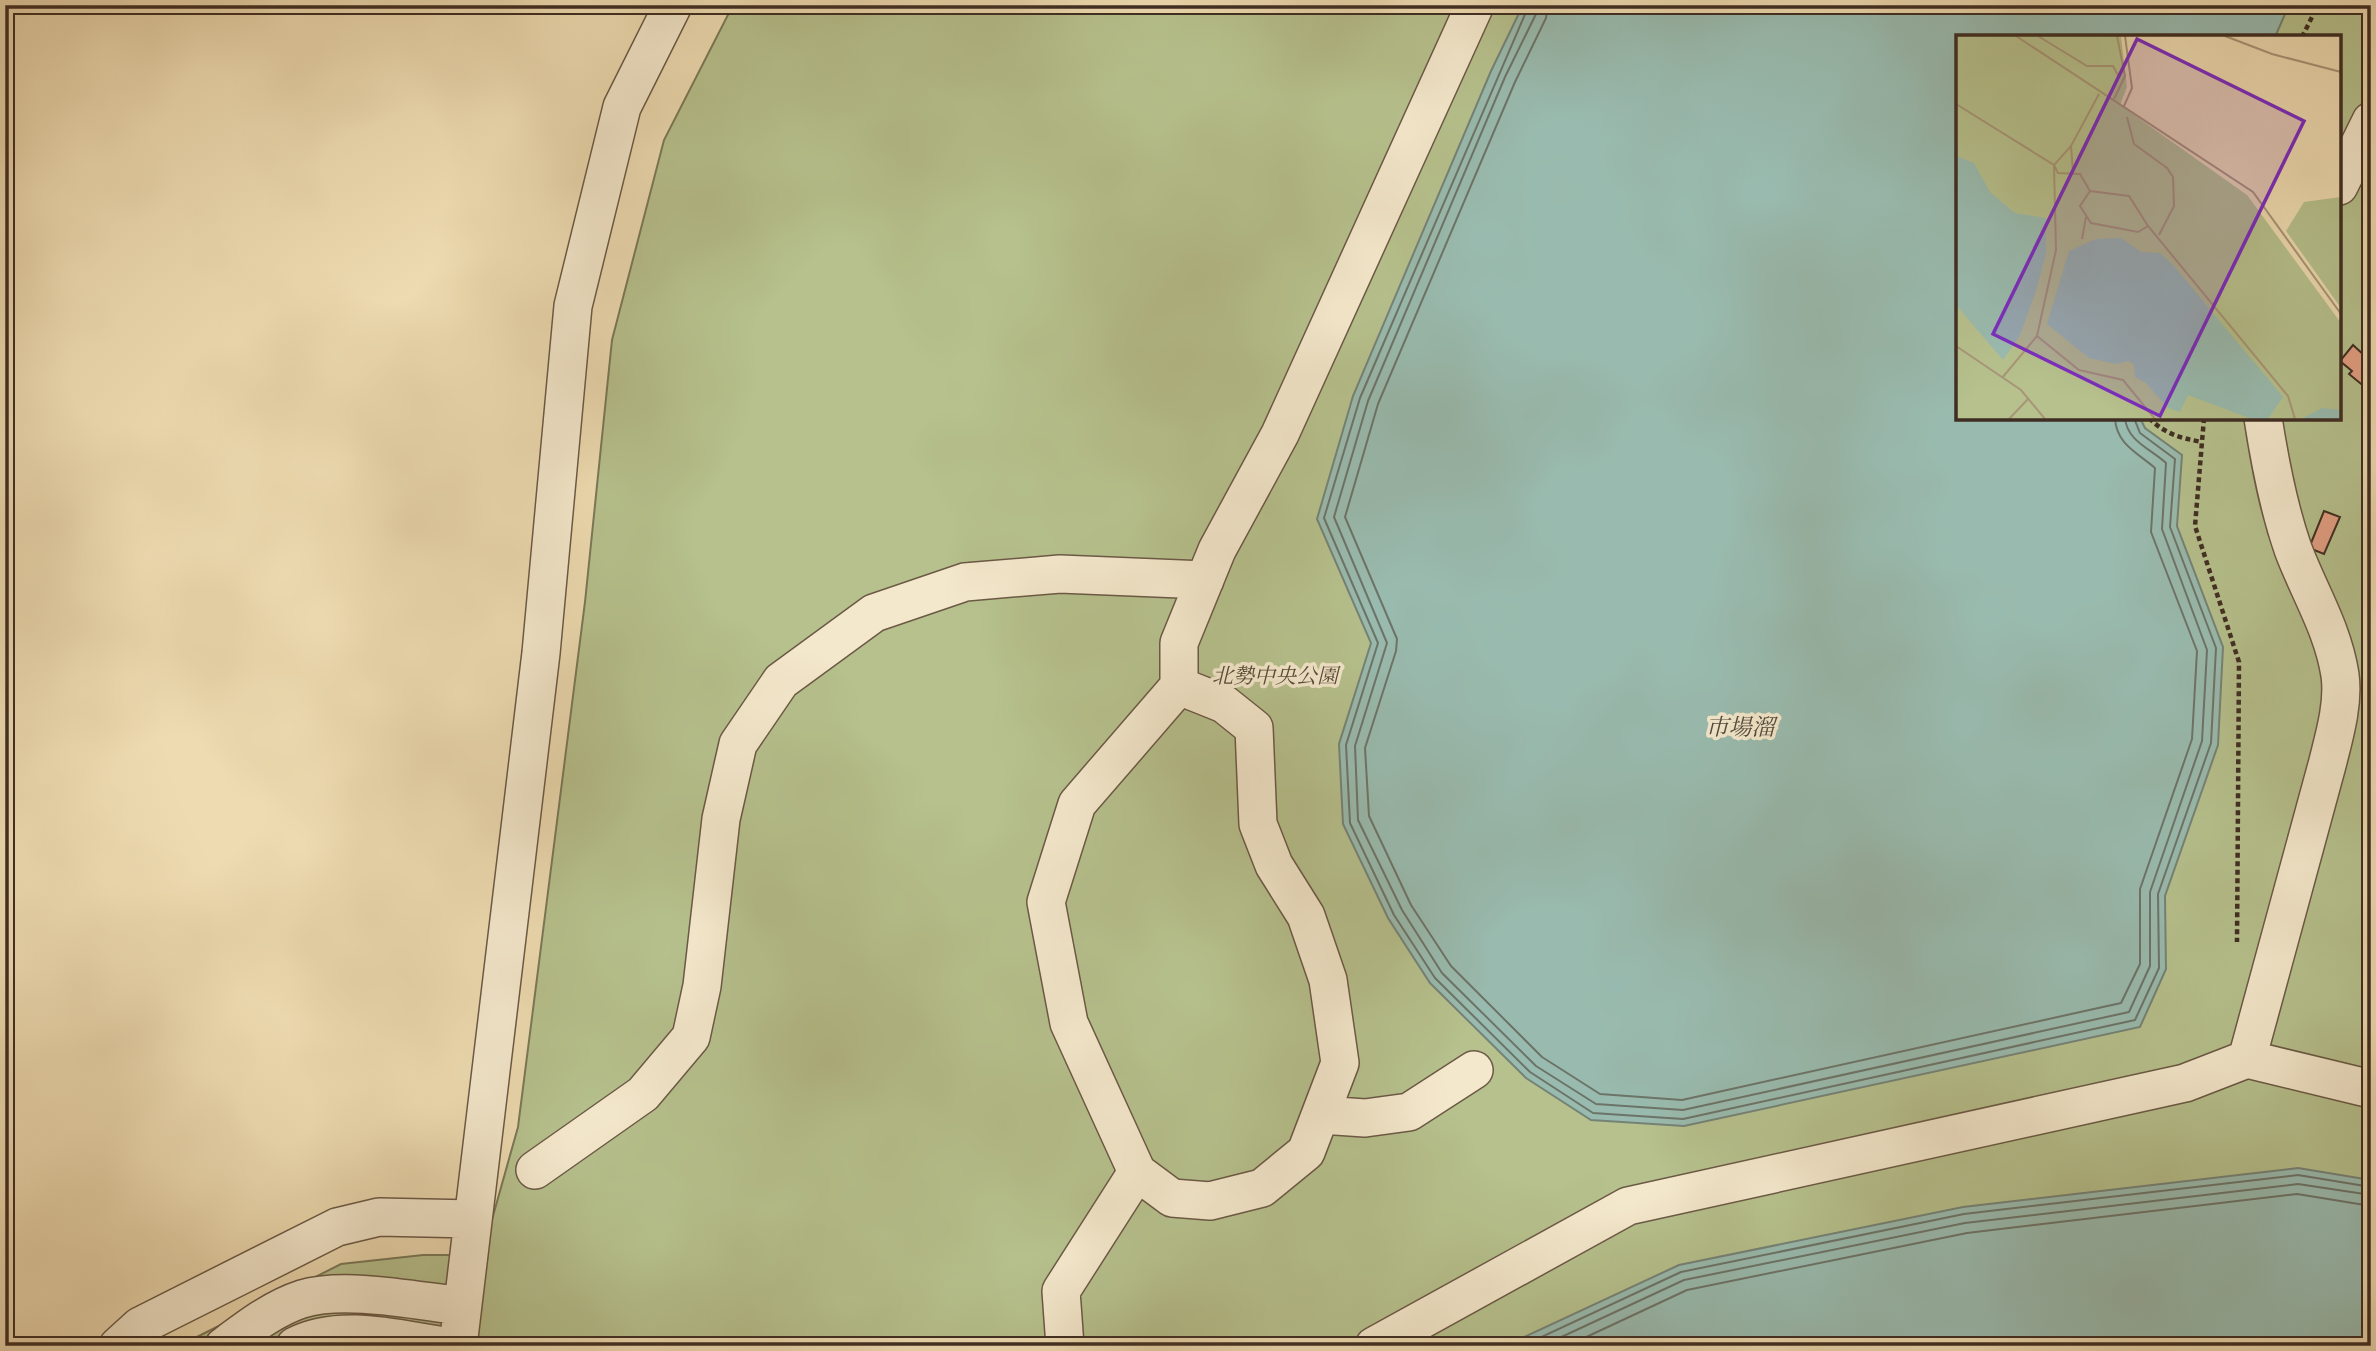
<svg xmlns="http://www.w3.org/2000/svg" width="2376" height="1351" viewBox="0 0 2376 1351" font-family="'Sorts Mill Goudy','Noto Serif JP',serif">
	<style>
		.green { fill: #b6c18d; stroke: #7a7858; stroke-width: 2; fill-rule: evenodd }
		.water { fill: #99bbaf; stroke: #758377; stroke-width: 2 }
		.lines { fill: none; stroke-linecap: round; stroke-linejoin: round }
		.shore { stroke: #6c7469; stroke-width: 2 }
		.building { fill: #e3a084; stroke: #3f2e23; stroke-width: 2 }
		.minor-casing { stroke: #6b5946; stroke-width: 40 }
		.path { stroke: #3f2e23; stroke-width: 4.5; stroke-dasharray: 5 3.5; stroke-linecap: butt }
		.minor { stroke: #f4e8cc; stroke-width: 37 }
		.labels { text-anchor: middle; stroke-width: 7; stroke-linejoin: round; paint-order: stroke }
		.park-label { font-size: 21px; font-style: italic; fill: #574b38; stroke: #f4e8cc }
		.water-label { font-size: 23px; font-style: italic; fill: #514a3f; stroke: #f4e8cc }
		.inset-road { fill: none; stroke: #a89678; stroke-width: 2 }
		.view { fill: #7b2cbf; fill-opacity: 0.15; stroke: #7b2cbf; stroke-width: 3.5 }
		.inset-edge { fill: none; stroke: #3f2e23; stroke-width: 3.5 }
	</style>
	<rect width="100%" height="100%" fill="#eedbb1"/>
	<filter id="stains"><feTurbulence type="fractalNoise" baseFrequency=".00286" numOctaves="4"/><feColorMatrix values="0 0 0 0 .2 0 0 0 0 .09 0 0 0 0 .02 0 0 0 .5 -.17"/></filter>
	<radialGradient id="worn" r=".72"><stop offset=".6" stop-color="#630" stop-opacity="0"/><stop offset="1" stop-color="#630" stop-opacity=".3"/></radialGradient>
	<path class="green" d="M733 5H2371V1346H179L341 1264 423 1255H482L518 1127 585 602 612 340 664 140ZM1958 37H2339V418H1958Z"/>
	<path class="water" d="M1523 5H2289L2275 37H1958V418H2140L2145 428 2182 455 2177 526 2223 647 2218 745 2165 896 2166 969 2140 1027 1684 1126 1591 1120 1526 1078 1430 983 1388 918 1343 824 1339 744 1371 643 1317 519 1353 396 1491 71Z
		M2298 1168 2371 1180V1346H1505L1679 1265 1963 1207Z"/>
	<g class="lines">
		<path class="shore" d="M1529 5 1360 398 1324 518 1378 643 1346 745 1350 823 1394 915 1435 978 1530 1072 1593 1113 1683 1119 2135 1020 2159 968 2158 894 2211 743 2216 648 2170 527 2175 459 2140 433 2134 418
			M1537 5 1536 14 1505 77 1368 401 1334 517 1387 643 1355 746 1358 820 1402 910 1442 973 1536 1066 1596 1104 1683 1110 2129 1012 2150 966V892L2202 741 2207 650 2162 529 2166 463C2151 449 2127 441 2125 418
			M1548 5 1546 18 1515 82 1378 404 1345 517 1397 639 1396 651 1365 748 1369 816 1411 905 1451 966 1542 1057 1600 1094 1682 1100 2121 1003 2140 964V889L2192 739 2197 651 2151 532 2155 468C2138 453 2116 444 2115 418
			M1522 1346 1681 1272 1964 1214 2298 1175 2371 1187
			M1542 1346 1684 1280 1965 1223 2298 1184 2371 1195
			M1567 1346 1687 1290 1967 1233 2297 1194 2371 1206"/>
	</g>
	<path class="building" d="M2353 345 2365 356 2371 349V383L2366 388 2349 374 2352 371 2340 361Z
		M2324 511 2340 517 2324 554 2309 548Z"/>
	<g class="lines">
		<defs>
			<path id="minor" d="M2339 186 2371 121
				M2247 1059 2327 765C2334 737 2344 704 2340 675 2333 629 2309 592 2293 549 2278 506 2270 463 2263 418
				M1321 1115 1365 1118 1409 1112 1474 1070
				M535 1170 643 1094 691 1037 702 986 721 819 738 744 781 681 874 613 965 582 1060 574 1205 580
				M1137 1172 1172 1198 1210 1201 1262 1188 1306 1152 1340 1063 1328 980 1306 916 1274 865 1258 824 1254 728 1224 704 1179 686
				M118 1346 140 1326 337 1227 379 1217 473 1219
				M224 1346C248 1328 274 1308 302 1299 346 1286 417 1301 462 1306
				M295 1346C340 1323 397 1339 444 1346
				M458 1346 541 653 573 306 622 107 673 5
				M1065 1346 1061 1291 1137 1172 1069 1023 1046 902 1077 804 1179 686V643L1217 550 1280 434 1475 5
				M1374 1346 1628 1206 2185 1083 2247 1059 2371 1089"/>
		</defs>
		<use href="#minor" class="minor-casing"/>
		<path class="path" d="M2302 37 2318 5
			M2149 418C2165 434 2180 438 2202 442
			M2204 418 2195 526 2239 662 2237 942"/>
		<use href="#minor" class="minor"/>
	</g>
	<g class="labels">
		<g class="park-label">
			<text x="1275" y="683">北勢中央公園</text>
		</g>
		<g class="water-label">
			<text x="1740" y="735">市場溜</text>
		</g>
	</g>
	<g transform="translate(1956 35)">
		<rect width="385" height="385" fill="#eedbb1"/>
		<path d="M0 1H165L171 52 164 70 291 160 385 288V384H0ZM385 162V273L330 196 348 167Z" fill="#b6c18d"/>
		<path d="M0 121 18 128 34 157 59 178 90 183V218L80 256 64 300 47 325 0 270ZM165 203 185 217 204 218 217 230 327 362 312 384H296L232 360 224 377 212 373 190 348 179 342 178 330 173 326 160 329 133 323 91 289 113 216 140 204ZM366 373 385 375V384H345Z" fill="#99bbaf"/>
		<path class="inset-road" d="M60 1 297 157 385 279M82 1 131 31H157L163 42 153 61M269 1 316 19 385 37M158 64 169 41 161 1M0 69 98 130 102 138 124 139 134 156 173 161 192 191 332 361 339 384M168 71 176 53 169 1M171 82 178 109 211 133 217 142 218 171 203 200M115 111 117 137M134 156 124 171 135 188 182 197 192 191M126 204 130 182M81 301 123 335 167 345 199 384M0 311 65 355 89 384M46 343 81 301 100 215 98 130 115 111 143 59M53 384 73 363"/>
		<path class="view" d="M181 4 348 86 204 381 37 299Z"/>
		<rect width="385" height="385" class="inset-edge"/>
	</g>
	<rect width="2376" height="1351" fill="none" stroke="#eedbb1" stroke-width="28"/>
	<rect x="7" y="7" width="2362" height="1337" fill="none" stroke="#3f2e23" stroke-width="3.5"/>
	<rect x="14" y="14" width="2348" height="1323" fill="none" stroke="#3f2e23" stroke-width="2"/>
	<rect width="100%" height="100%" filter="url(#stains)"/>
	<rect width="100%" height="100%" fill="url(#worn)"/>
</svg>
